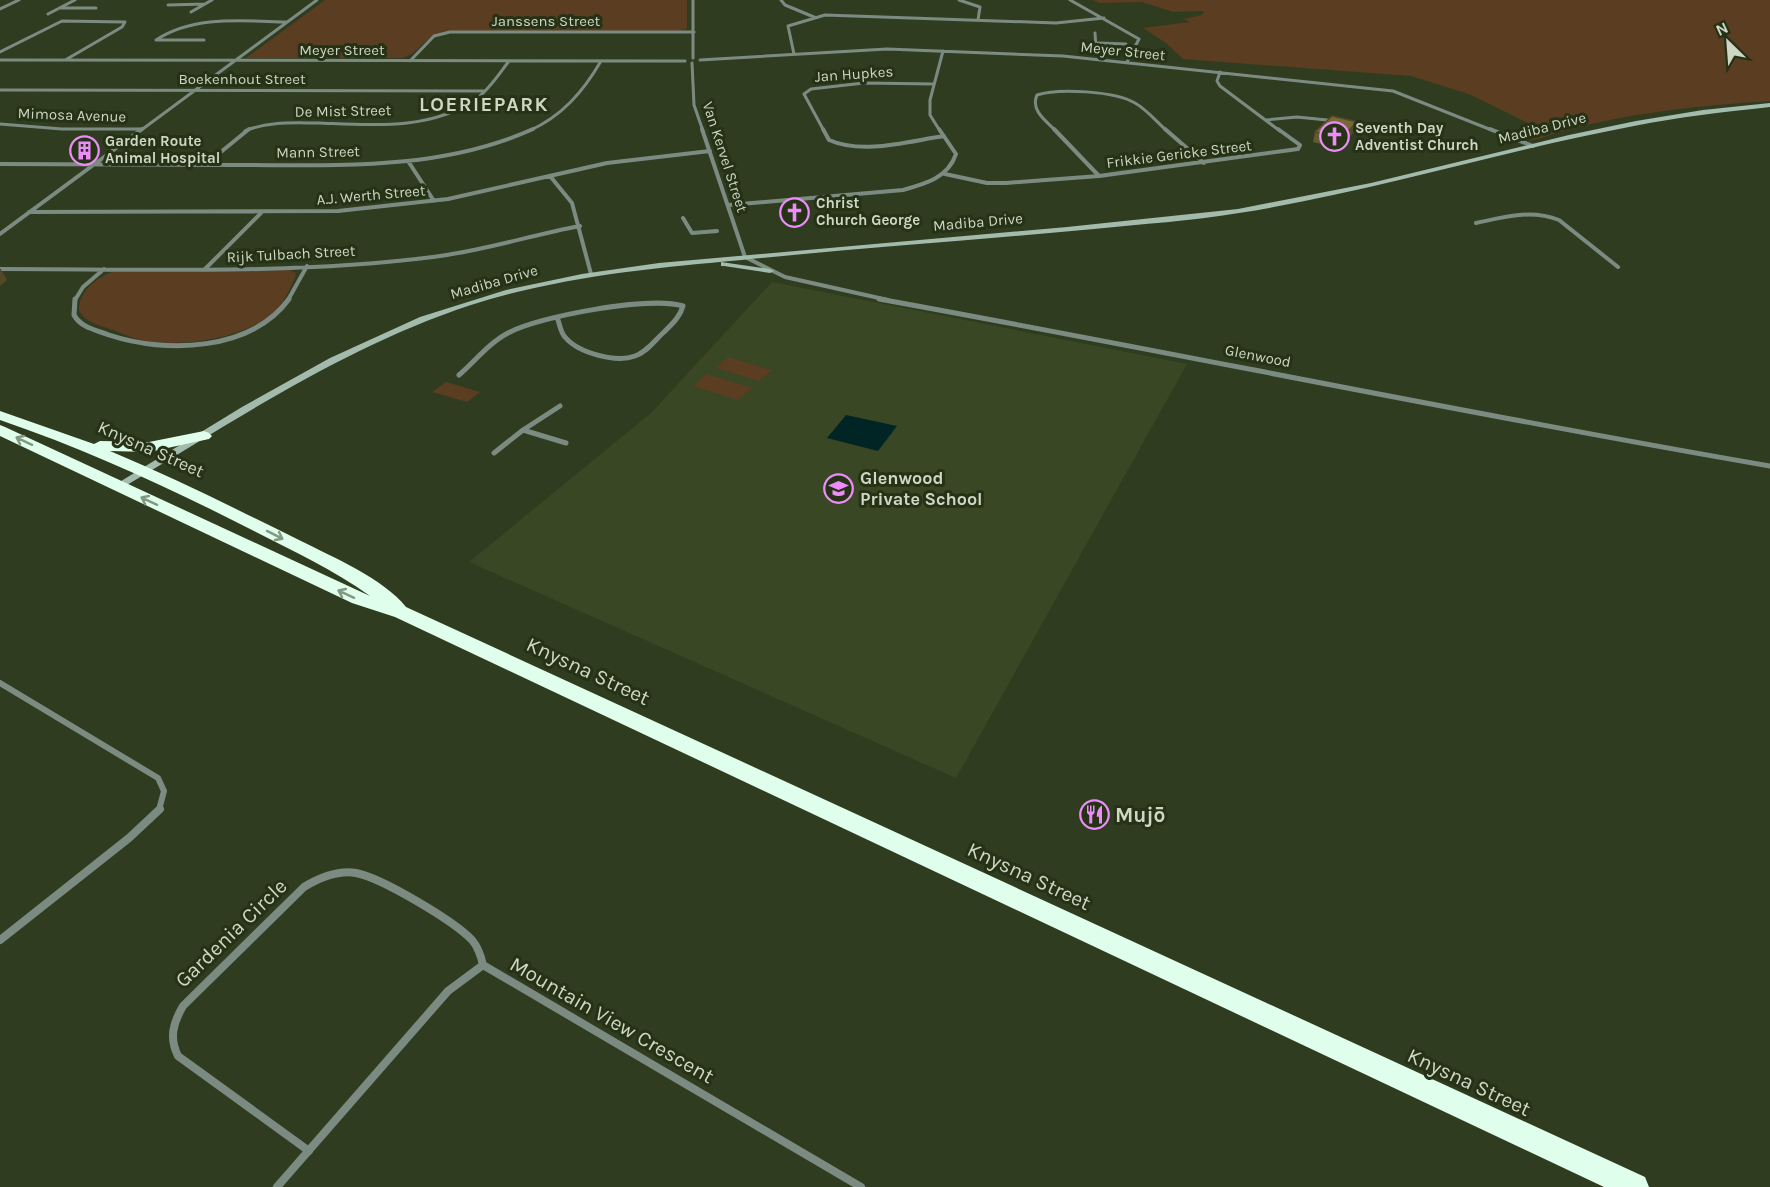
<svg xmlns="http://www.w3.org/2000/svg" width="1770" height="1187" viewBox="0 0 1770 1187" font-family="Karla,sans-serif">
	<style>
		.built { fill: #394724 }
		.green { fill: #5b3d21 }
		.water { fill: #002524 }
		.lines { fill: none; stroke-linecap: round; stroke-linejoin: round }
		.street-far4 { stroke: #7c8b82; stroke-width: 3 }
		.street-far3 { stroke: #7c8b82; stroke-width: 4 }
		.street-far2 { stroke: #7c8b82; stroke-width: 5 }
		.street-far1 { stroke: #7c8b82; stroke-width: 6 }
		.street { stroke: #7c8b82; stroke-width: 8 }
		.secondary { fill: #a2bbac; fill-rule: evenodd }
		.highway { fill: #dffeec; fill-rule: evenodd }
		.wall { fill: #655930 }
		.shaded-wall { fill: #534927 }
		.building { fill: #766838; stroke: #534927; stroke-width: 1.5 }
		.oneway { stroke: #829880 }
		.labels { text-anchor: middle; stroke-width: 6; stroke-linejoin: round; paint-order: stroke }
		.far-street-label { font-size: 15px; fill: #ced6c4; stroke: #263215 }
		.far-poi-label { font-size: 15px; font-weight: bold; fill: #ced6c4; stroke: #263215; text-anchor: start }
		.street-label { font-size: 18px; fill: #ced6c4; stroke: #263215 }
		.poi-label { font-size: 18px; font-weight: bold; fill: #ced6c4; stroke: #263215; text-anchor: start }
		.far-district-label { font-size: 20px; font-weight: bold; letter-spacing: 1.5px; fill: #ced6c4; stroke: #263215 }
		.near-street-label { font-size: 21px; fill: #ced6c4; stroke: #263215 }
		.near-poi-label { font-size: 21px; font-weight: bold; fill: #ced6c4; stroke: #263215; text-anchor: start }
	</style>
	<rect width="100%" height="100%" fill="#303c1f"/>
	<path class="built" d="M772 282 1187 364 956 778 469 562 651 413Z"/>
	<path class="green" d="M325 0H687V29L678 31H452C421 34 424 52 402 58H246Z
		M1093 0H1770V101C1694 106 1614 114 1541 138L1532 140 1522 137 1542 130 1469 94 1411 76 1183 59 1166 43 1143 28 1190 22 1183 19 1202 15 1204 11 1173 12 1142 2 1100 3Z
		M289 270 296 273 295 278C289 290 284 304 273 313 242 339 185 347 145 341 133 339 122 333 110 329 98 325 86 322 79 311 78 293 96 277 113 272Z
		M728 357 772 370 759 381 716 368Z
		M707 374 752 388 738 400 693 386Z
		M446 382 480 392 467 402 432 392Z"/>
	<path class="water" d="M846 415 897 426 878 451 827 438Z"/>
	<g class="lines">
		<path class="street-far4" d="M693 0V58
			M781 0 785 5 814 17
			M959 0 980 7 978 20
			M1070 0 1139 39 1127 62
			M168 5 205 4
			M59 8H96
			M0 9 19 0
			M191 12 212 0
			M48 14 75 0
			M1095 33 1096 49
			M204 40H156C194 15 243 21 286 22
			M1098 43 1126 44
			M0 52 62 21 125 22 122 27 67 59
			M794 54 788 26 825 15 1056 23 1104 18
			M0 60 685 61
			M700 60 887 49 1063 56 1393 91 1494 131
			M410 61 434 36 450 32H694
			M692 63 694 105 703 131
			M1220 72 1217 81 1220 86 1280 131
			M0 90 485 91
			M1266 120 1297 117 1337 121
			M1350 123 1380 128
			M0 124 62 129H143
			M140 131 317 0
			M245 131C268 121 293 123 318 123 371 125 430 131 476 99 489 90 499 74 509 61
			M529 131C562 116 583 92 601 61
			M824 131 804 94 811 89 864 83 934 84
			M940 131 930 115V100L943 51
			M1056 131C1046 121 1030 110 1037 95 1058 88 1115 91 1135 103 1146 109 1157 122 1167 131"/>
		<path class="street-far3" d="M702 129 745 257 785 277 888 300
			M823 129 829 140C863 155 909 141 944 136
			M1054 129 1099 176
			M1165 129 1204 163
			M1490 129 1533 146
			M408 161 434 201
			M0 164C79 164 158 165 237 165 337 165 440 171 533 129
			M205 165 249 129
			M945 174 987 183H1006L1099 176 1298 149 1300 145 1278 129
			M550 176 572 203 591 274
			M729 205 903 190C925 184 948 178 956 154L939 129
			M29 212 338 211 448 199 607 163 710 151
			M683 218 692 233 717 231
			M1476 223C1504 217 1531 209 1559 220L1618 267
			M0 234 142 129
			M0 269C144 269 290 275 433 257 483 251 531 235 580 226
			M205 269 261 213
			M75 300 83 287 104 269
			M288 300 307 266"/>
		<path class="street-far2" d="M75 299 74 315C81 328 97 330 109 335 166 354 251 351 289 299
			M879 299C1177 353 1472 415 1770 466
			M459 375C475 361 489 343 508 333 540 316 649 296 683 306 680 317 672 324 664 332 655 340 647 352 635 356 616 363 578 353 565 337 561 333 560 326 558 320
			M560 406 523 430 566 443
			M494 453 523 430"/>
		<path class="street-far1" d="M0 683 158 778 164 791 159 810"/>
		<path class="street" d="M0 940 129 838 160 809
			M309 1151 178 1056C169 1038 173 1023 183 1006L304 887C319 878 338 870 356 873 382 878 454 921 472 940 478 947 481 956 483 965
			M277 1187 448 991 483 965 861 1187"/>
		<path class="secondary" d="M1770 103V107C1724 112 1679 117 1634 126 1501 151 1372 192 1239 213 1191 221 1142 224 1094 229 977 240 859 248 742 260 651 268 559 277 471 305 346 346 234 421 122 488L118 489 113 486 242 407 330 358 420 317 506 290 582 274 659 263 1067 227 1238 209 1371 183 1569 135 1636 121 1703 110Z
			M721 262 770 269 774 271 770 273 724 266H721Z"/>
		<path class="highway" d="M0 411 94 444 100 441 149 442 204 431 209 433 212 436 209 439 149 452 110 451C175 478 238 510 301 541 333 557 384 579 406 607L1645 1177 1649 1187H1604L395 617 352 603 0 436V425L5 427 370 596C334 570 293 551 254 531 172 489 88 450 0 420Z"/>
	</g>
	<path class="wall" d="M1357 122 1355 131 1338 148 1313 142 1315 132Z"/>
	<path class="shaded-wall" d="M1357 122 1355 131 1338 148 1341 138Z
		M0 268 7 280 0 286Z"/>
	<path class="building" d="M1332 116 1357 122 1341 138 1315 132Z"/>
	<defs><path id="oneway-shaft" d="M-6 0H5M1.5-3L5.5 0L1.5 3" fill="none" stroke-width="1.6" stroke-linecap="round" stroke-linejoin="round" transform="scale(1.5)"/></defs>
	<g class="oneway">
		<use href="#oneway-shaft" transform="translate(24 441) rotate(-155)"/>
		<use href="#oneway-shaft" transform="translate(149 501) rotate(-155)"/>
		<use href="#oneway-shaft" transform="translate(275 535) rotate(27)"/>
		<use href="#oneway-shaft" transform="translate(346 594) rotate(-155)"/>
	</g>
	<defs>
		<symbol id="church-ring" viewBox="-11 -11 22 22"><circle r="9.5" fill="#263215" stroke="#ec8cfb" stroke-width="1.5"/><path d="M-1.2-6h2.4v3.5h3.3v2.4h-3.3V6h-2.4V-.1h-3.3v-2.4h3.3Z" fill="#ec8cfb"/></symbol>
		<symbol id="building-ring" viewBox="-11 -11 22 22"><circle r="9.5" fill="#263215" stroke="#ec8cfb" stroke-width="1.5"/><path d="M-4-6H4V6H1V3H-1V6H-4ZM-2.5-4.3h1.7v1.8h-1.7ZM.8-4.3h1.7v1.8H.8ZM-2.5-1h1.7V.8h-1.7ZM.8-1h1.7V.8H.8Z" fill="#ec8cfb"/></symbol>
		<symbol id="school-ring" viewBox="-11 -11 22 22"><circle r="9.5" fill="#263215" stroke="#ec8cfb" stroke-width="1.5"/><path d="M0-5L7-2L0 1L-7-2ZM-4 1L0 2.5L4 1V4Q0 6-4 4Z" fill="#ec8cfb"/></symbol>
		<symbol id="restaurant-ring" viewBox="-11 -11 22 22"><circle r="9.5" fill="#263215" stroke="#ec8cfb" stroke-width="1.5"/><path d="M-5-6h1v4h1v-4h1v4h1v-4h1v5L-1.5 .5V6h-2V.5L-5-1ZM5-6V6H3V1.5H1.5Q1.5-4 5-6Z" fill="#ec8cfb"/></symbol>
	</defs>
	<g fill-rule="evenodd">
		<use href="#church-ring" x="1318" y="120" width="33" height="33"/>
		<use href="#building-ring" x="68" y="134" width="33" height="33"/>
		<use href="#church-ring" x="778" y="196" width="33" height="33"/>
		<use href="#school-ring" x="822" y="472" width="33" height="33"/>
		<use href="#restaurant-ring" x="1078" y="798" width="33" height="33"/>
	</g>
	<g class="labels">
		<g class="far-street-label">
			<text x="546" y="26">Janssens Street</text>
			<text x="342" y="55">Meyer Street</text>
			<text transform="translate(1123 51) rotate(6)" y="5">Meyer Street</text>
			<text transform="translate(854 74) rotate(-4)" y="5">Jan Hupkes</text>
			<text x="242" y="84">Boekenhout Street</text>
			<text transform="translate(343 111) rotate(-1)" y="5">De Mist Street</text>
			<text transform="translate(72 115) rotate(2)" y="5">Mimosa Avenue</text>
			<text transform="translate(1542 128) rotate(-14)" y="5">Madiba Drive</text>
			<text transform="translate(318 152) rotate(-1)" y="5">Mann Street</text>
			<text transform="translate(1179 154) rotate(-7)" y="5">Frikkie Gericke Street</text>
			<text transform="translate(725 157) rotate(72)" y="5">Van Kervel Street</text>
			<text transform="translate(371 195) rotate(-5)" y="5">A.J. Werth Street</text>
			<text transform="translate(978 222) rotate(-5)" y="5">Madiba Drive</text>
			<text transform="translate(291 254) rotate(-3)" y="5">Rijk Tulbach Street</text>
			<text transform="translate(494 282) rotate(-16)" y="5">Madiba Drive</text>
			<text transform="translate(1258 356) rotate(11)" y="5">Glenwood</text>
		</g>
		<g class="far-poi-label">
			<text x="1355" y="133">Seventh Day<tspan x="1355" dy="17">Adventist Church</tspan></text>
			<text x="105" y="146">Garden Route<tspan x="105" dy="17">Animal Hospital</tspan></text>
			<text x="816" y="208">Christ<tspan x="816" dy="17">Church George</tspan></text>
		</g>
		<g class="street-label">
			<text transform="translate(151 449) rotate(24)" y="6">Knysna Street</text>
		</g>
		<g class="poi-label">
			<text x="860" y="484">Glenwood<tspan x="860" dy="21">Private School</tspan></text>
		</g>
		<g class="far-district-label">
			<text x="484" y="111">LOERIEPARK</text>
		</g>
		<g class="near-street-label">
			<text transform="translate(588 671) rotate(25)" y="7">Knysna Street</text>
			<text transform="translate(1029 876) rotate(25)" y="7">Knysna Street</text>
			<text transform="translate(231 933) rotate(-44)" y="7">Gardenia Circle</text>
			<text transform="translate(612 1020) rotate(30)" y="7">Mountain View Crescent</text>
			<text transform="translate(1469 1082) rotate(25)" y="7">Knysna Street</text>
		</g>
		<g class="near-poi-label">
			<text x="1115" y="822">Mujō</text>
		</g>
	</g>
	<g transform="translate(1728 42) rotate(335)" stroke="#263215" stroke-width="4.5" paint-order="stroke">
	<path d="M0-4.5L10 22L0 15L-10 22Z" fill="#ced6c4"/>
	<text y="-9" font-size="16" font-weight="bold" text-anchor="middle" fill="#ced6c4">N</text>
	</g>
</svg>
